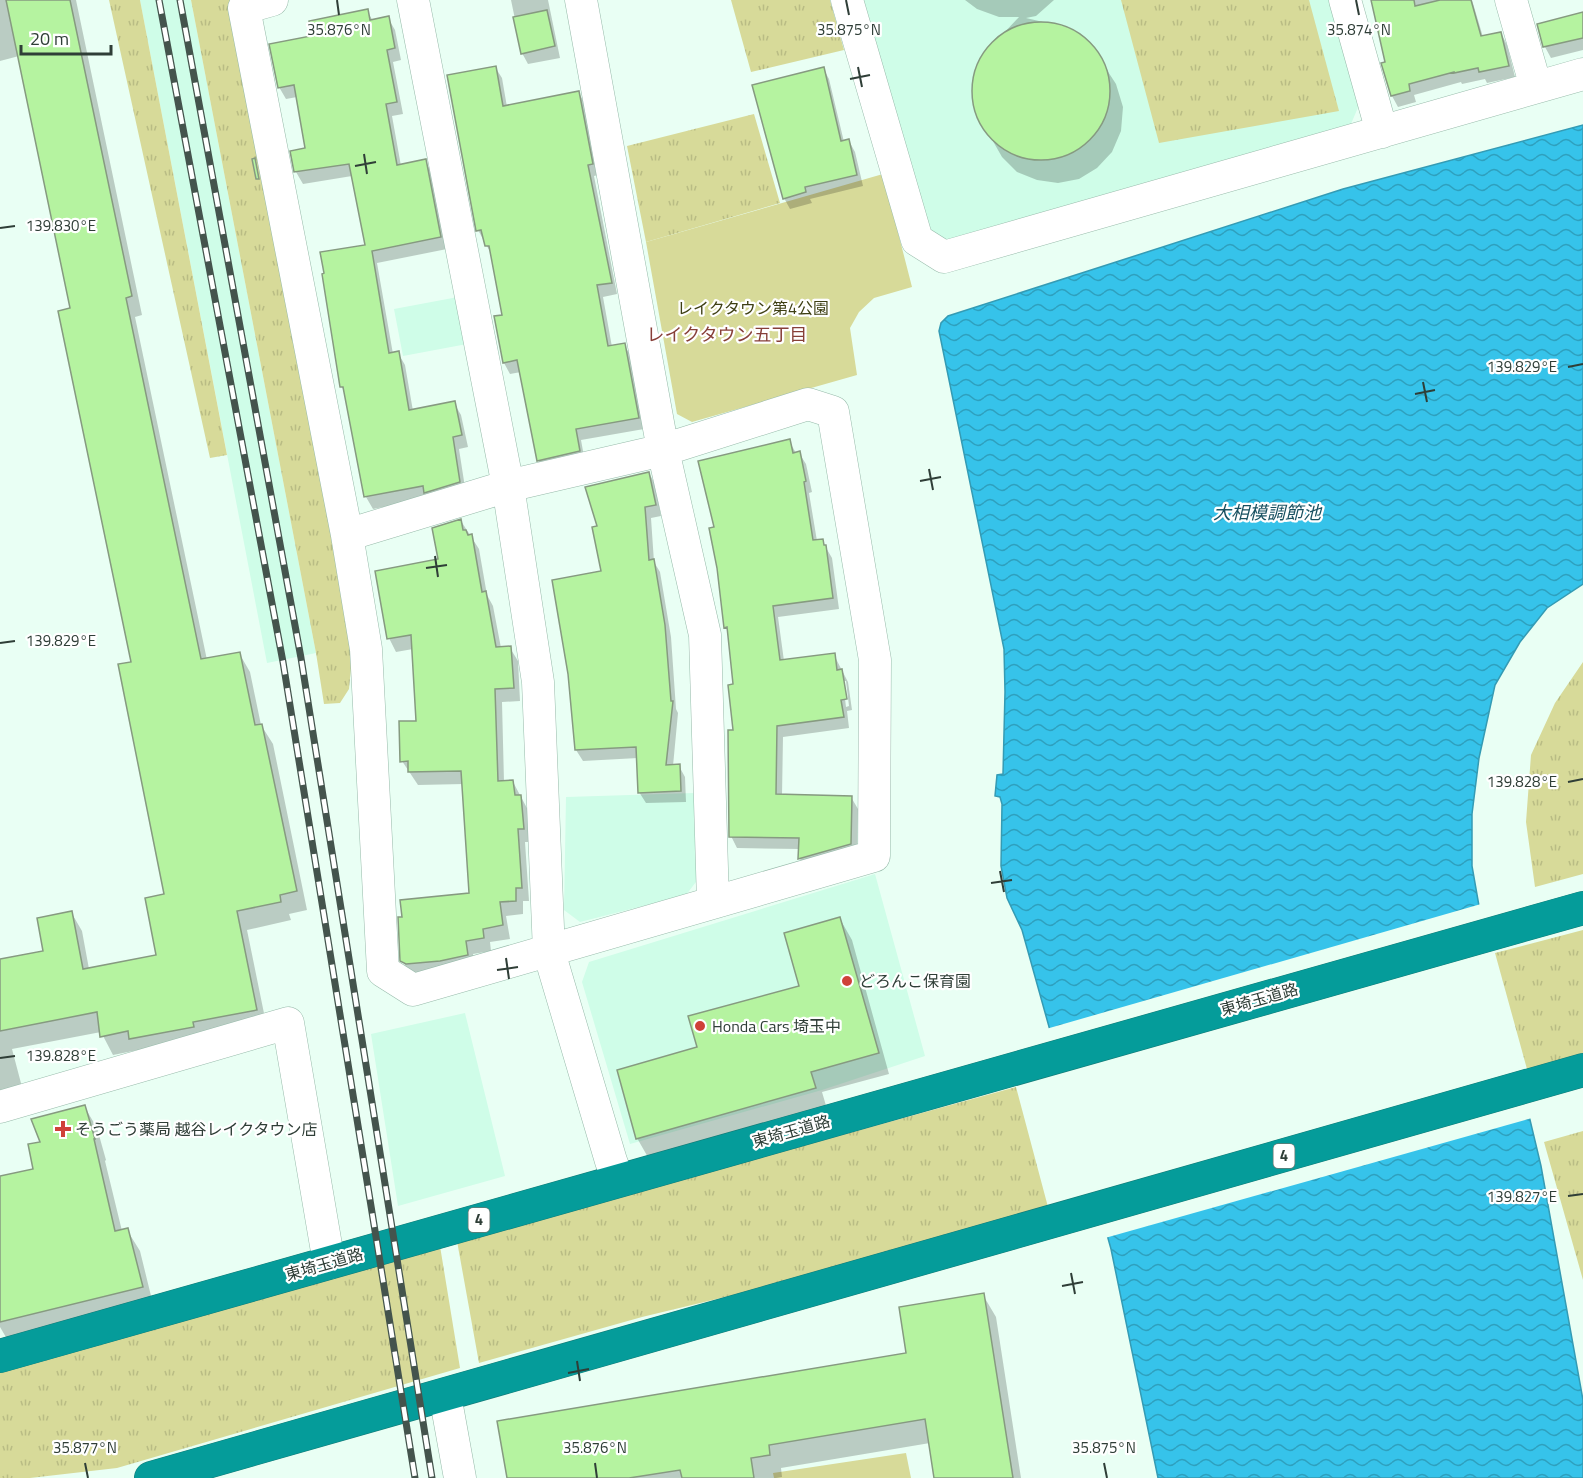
<svg xmlns="http://www.w3.org/2000/svg" width="1583" height="1478" viewBox="0 0 1583 1478" font-family="'Titillium Web','Noto Sans JP',sans-serif">
	<style>
		.built { fill: #cffde8 }
		.grass { fill: url(#grass-tufts) }
		.green { fill: #d7da99 }
		.water { fill: url(#water-waves); stroke: #349bb4; stroke-width: 1.5 }
		.pier { fill: #e9fff4 }
		.shadow { fill: #0003; fill-rule: evenodd }
		.building { fill: #b5f3a0; stroke: #869a80; stroke-width: 1.5 }
		.lines { fill: none; stroke-linecap: round; stroke-linejoin: round }
		.minor-casing { stroke: #97baaa; stroke-width: 33 }
		.highway-casing { stroke: #147b77; stroke-width: 34 }
		.minor { stroke: #fff; stroke-width: 32 }
		.highway { stroke: #059c9a; stroke-width: 33 }
		.rail-casing { stroke: #44544d; stroke-width: 7 }
		.rail { stroke: #fff; stroke-width: 4.5; stroke-dasharray: 14; stroke-linecap: butt }
		.ticks { fill: none; stroke: #2f3e37; stroke-width: 2 }
		.poi-dot { fill: #cf4139; stroke: #fff; stroke-width: 2 }
		.labels { text-anchor: middle; stroke-width: 4.5; stroke-linejoin: round; paint-order: stroke }
		.shield { fill: #fff; stroke: #6d7873; stroke-width: 1.5 }
		.shield-label { font-size: 15px; font-weight: bold; fill: #2f3e37 }
		.park-label { font-size: 16px; fill: #3e3f13; stroke: #fff }
		.poi-label { font-size: 16px; fill: #2f3e37; stroke: #fff; text-anchor: start }
		.street-label { font-size: 16px; fill: #2f3e37; stroke: #fff }
		.neighbourhood-label { font-size: 18px; fill: #873f38; stroke: #fff }
		.water-label { font-size: 18px; font-style: italic; fill: #195161; stroke: #fff }
		.ticks-label { font-size: 15px; text-anchor: middle; fill: #2f3e37; stroke: #fff; stroke-width: 4.5; stroke-linejoin: round; paint-order: stroke }
	</style>
	<defs>
		<pattern id="grass-tufts" width="24" height="20" patternUnits="userSpaceOnUse" patternTransform="scale(1.5)"><rect width="24" height="20" fill="#d7da99"/><path d="M3 7l-1-3M5 7V3M7 7l1-3M15 17l-1-3M17 17v-4M19 17l1-3" fill="none" stroke="#b9bc84"/></pattern>
		<pattern id="water-waves" width="16" height="10" patternUnits="userSpaceOnUse" patternTransform="scale(1.5)"><rect width="16" height="10" fill="#36c3ea"/><path d="M0 5q4-4 8 0t8 0" fill="none" stroke="#2ea0be"/></pattern>
	</defs>
	<rect width="100%" height="100%" fill="#e9fff4"/>
	<path class="built" d="M140 0H191L316 653 267 663Z
		M864 0H1329L1359 105 1351 124 946 240 929 232Z
		M458 297 467 344 403 356 394 309Z
		M694 793 699 878 686 895 580 922 564 910 566 797Z
		M875 874 925 1056 822 1090 630 1144 582 982 589 962Z
		M465 1013 505 1176 398 1206 371 1034Z"/>
	<path class="grass" d="M109 0H140L227 455 210 458Z
		M191 0H231L353 648 349 689 340 703 324 704 316 653Z
		M731 0H830L844 50 751 72Z
		M1121 0H1309L1339 111 1159 143Z
		M754 114 780 203 646 242 627 146Z
		M1583 662V874L1535 887 1526 822 1531 755 1555 703Z
		M1583 930V1053L1527 1069 1495 953Z
		M1016 1087 1048 1207 750 1291 642 1317 479 1363 457 1241Z
		M1583 1131V1280L1544 1142Z
		M440 1246 460 1368 117 1468 30 1478H0V1371Z"/>
	<path class="green" d="M883 174 912 287 874 298 859 312 850 328 857 375 692 422 677 414 646 242Z
		M906 1453 911 1478H774L773 1473Z"/>
	<path class="water" d="M1583 125V584L1547 608 1520 642 1495 685 1479 758 1472 814V866L1479 906 1541 1166 1583 1400V1478H1158L1111 1249 1022 930 1007 898 1001 866 1002 804 1000 797 995 796 997 775 1003 774 1005 692 1004 649 939 331 941 323 948 316 1343 189Z"/>
	<path class="pier" d="M1481 904 1532 1118 1105 1238 1046 1029Z"/>
	<path class="shadow" d="M0 0H76L142 315 135 317 207 660 239 653 250 672 261 725 273 744 307 910 289 914 291 920 247 930 267 1028 142 1057 138 1050 113 1055 101 1032 12 1049 22 1087 0 1112V1002L45 953 71 912 82 931 89 969 158 957 166 895 133 663 72 309 19 56 0 61Z
		M511 0H548L560 58 528 64 522 53Z
		M965 0H1054L1036 16 1026 18 1069 28 1088 41 1116 84 1123 107 1121 131 1112 152 1097 168 1079 179 1058 183 1037 180 1017 172 1002 157 978 115 973 94 976 72 985 53 1019 17H999L977 9Z
		M1373 0H1472L1483 37 1501 33 1507 45 1515 77 1487 83 1485 79 1462 84 1461 82 1414 95 1416 102 1398 107 1392 96Z
		M367 11 373 21 388 18 395 30 401 60 393 62 403 114 392 116 401 166 425 161 432 173 447 249 377 263 393 354 398 353 405 365 413 411 454 403 461 415 468 447 459 449 466 494 430 498 373 509 366 497 346 394 342 387 366 246 352 176 303 184 296 172 292 152 306 149 297 97 286 99 279 87 313 37Z
		M1583 14V50L1551 58 1545 47 1538 25Z
		M495 67 502 78 507 107 579 93 585 104 598 175 594 176 617 294 603 297 612 347 624 345 631 356 644 429 581 440 585 462 544 471 538 460 521 372 510 374 504 363V316L493 257 478 230Z
		M823 68 829 79 844 142 849 141 855 152 863 186 810 199 812 203 790 209 784 198Z
		M789 441 796 453H799L806 464 812 492 809 493 817 541H822L832 558 839 609 778 617 784 661 834 655 848 682 852 710 847 711 849 728 783 737 782 796 851 797 858 809 857 855 806 870 800 859V849L737 848 731 836 735 685 729 632 726 627 716 528ZM843 681H846L849 706 846 707Z
		M649 473 655 484 661 516 651 518 654 562 660 572 671 637 676 709 678 713 673 766H679L685 777 686 802 646 803 639 792 638 758 583 761 576 750 603 573 599 527Z
		M461 521 479 549 487 595 493 606 501 648H510L518 661 520 701 502 702 504 782H513L528 810 531 842H525L529 901H523V914L506 916 510 939 490 942 491 951 473 954 475 969 410 974 402 960 404 918 470 894 464 784 418 785 402 761 418 722 413 649 396 652 389 638 440 560Z
		M840 919 852 940 889 1074 822 1092 827 1109 649 1159 637 1138 699 1048 800 987Z
		M84 1106 97 1128 106 1160 105 1161 122 1231 127 1230 140 1251 154 1308 10 1344 0 1327V1178L35 1170 42 1144Z
		M983 1295 996 1317 1021 1478H936L930 1443 781 1468 782 1477 776 1478H508L908 1354Z"/>
	<path class="building" d="M6 0H70L132 296 126 298 201 659 240 652 255 725 262 724 297 891 280 895 281 902 237 911 257 1010 193 1022 194 1027 129 1039 128 1031 100 1037 97 1012 0 1031V959L43 951 37 918 72 911 83 969 156 955 145 898 164 894 118 664 131 662 58 311 70 308Z
		M1371 0H1414L1415 6 1440 0H1471L1481 36 1501 32 1509 66 1479 72 1478 68 1454 73V72L1409 84 1410 91 1391 96 1381 63 1385 62Z
		M368 9 370 20 389 16 395 48 387 50 397 102 386 104 397 165 426 159 441 237 372 251 389 353 399 351 409 410 455 401 462 435 453 437 460 482 424 493 423 486 364 497 343 387H340L322 274 324 273 320 252 365 245 349 164 294 172 290 151 305 148 294 85 278 88 269 44 311 36 309 21Z
		M547 10 555 46 521 54 513 17Z
		M1583 12V38L1543 47 1537 24Z
		M972 91a69 69 0 1 1 138 0a69 69 0 1 1-138 0Z
		M496 66 503 106 579 91 593 164 588 165 612 283 597 285 608 346 625 343 639 418 576 429 580 451 537 461 517 360 503 363 494 316 502 315 489 246H485L481 230 476 231 447 75Z
		M824 67 841 141 849 139 857 175 805 187 806 192 783 199 752 85Z
		M255 158 259 179H256L252 159Z
		M790 439 793 453 800 451 806 481 804 482 813 540 823 539 824 545H826L833 598 773 606 780 660 835 653 837 670 842 669 847 699 841 700 844 717 777 726 776 794 852 796 851 844 798 859 799 838 729 837 728 730H733L728 685 733 684 727 627 724 628 717 568 709 528 714 527 698 461Z
		M649 472 656 505 645 507 649 560 654 559 665 625 671 701H673L666 765 680 764 681 791 638 793 636 747 575 750 568 674 552 580 601 571 592 527 597 526 585 487Z
		M461 519 463 530H466L468 535 472 534 482 592 486 591 496 647 511 646 514 688 495 689 498 781 513 780 515 795H521L524 829H518L522 888H516V901L500 902 503 925 483 929 484 938 466 941 468 955 440 961 406 964 400 961 398 917H402L400 900 469 893 461 771 408 772V761L400 762 399 721H416L411 635 387 639 375 571 438 559 432 528Z
		M840 917 879 1053 811 1072 816 1088 636 1139 617 1070 697 1047 688 1016 799 986 784 933Z
		M85 1105 95 1139H94L115 1231 128 1228 143 1287 0 1322V1176L33 1169 28 1144 40 1142 31 1119Z
		M984 1293 1013 1478H934L925 1419 769 1445 770 1455 751 1458 754 1478H682L680 1470 629 1478H507L497 1421 906 1353 899 1307Z"/>
	<g class="lines">
		<defs>
			<path id="minor" d="M272 0 244 8 347 535
				M413 0 508 486 538 682 549 952 611 1161 618 1180
				M581 0 663 450 705 635 713 902
				M847 0 917 240 944 257 1583 74
				M1345 0 1382 132
				M1511 0 1536 87
				M808 404 833 412 875 660 874 856 413 990 383 971 366 649 347 535 508 486 663 450Z
				M0 1107 288 1023 329 1263
				M445 1395 460 1478"/>
			<path id="highway" d="M0 1356 1583 908
				M151 1478 1583 1070"/>
		</defs>
		<use href="#minor" class="minor-casing"/>
		<use href="#highway" class="highway-casing"/>
		<use href="#minor" class="minor"/>
		<use href="#highway" class="highway"/>
		<defs>
			<path id="rail" d="M159 0 283 662 415 1478
				M180 0 301 658 432 1478"/>
		</defs>
		<use href="#rail" class="rail-casing"/>
		<use href="#rail" class="rail"/>
	</g>
	<path class="ticks" d="M337 0 339 15M846 0 849 15M1356 0 1359 15M858 67 862 87M850 79 870 75M364 154 367 174M355 166 376 162M0 228 15 226M1568 367 1583 364M1423 382 1427 402M1415 394 1435 390M929 469 933 490M920 481 941 477M435 556 438 577M426 568 447 565M0 643 15 641M1568 782 1583 779M1000 871 1004 892M991 883 1012 880M506 958 509 979M497 970 518 967M0 1058 15 1056M1568 1196 1583 1194M1071 1273 1075 1294M1062 1286 1083 1282M577 1361 580 1381M568 1373 589 1369M85 1463 88 1478M595 1463 597 1478M1104 1463 1107 1478"/>
	<g class="poi-dot">
		<circle cx="847" cy="981" r="6"/>
		<circle cx="700" cy="1026" r="6"/>
		<path d="M60 1120h6v6h6v6h-6v6h-6v-6h-6v-6h6z"/>
	</g>
	<g class="labels">
		<g class="shield">
			<rect x="1273.5" y="1144" width="21" height="24" rx="4.5"/>
			<rect x="468.5" y="1208" width="21" height="24" rx="4.5"/>
		</g>
		<g class="shield-label">
			<text x="1284" y="1161">4</text>
			<text x="479" y="1225">4</text>
		</g>
		<g class="park-label">
			<text x="753" y="314">レイクタウン第4公園</text>
		</g>
		<g class="poi-label">
			<text x="859" y="987">どろんこ保育園</text>
			<text x="712" y="1032">Honda Cars 埼玉中</text>
			<text x="75" y="1135">そうごう薬局 越谷レイクタウン店</text>
		</g>
		<g class="street-label">
			<text transform="translate(1259 999) rotate(-16)" y="6">東埼玉道路</text>
			<text transform="translate(791 1131) rotate(-16)" y="6">東埼玉道路</text>
			<text transform="translate(324 1264) rotate(-16)" y="6">東埼玉道路</text>
		</g>
		<g class="neighbourhood-label">
			<text x="727" y="341">レイクタウン五丁目</text>
		</g>
		<g class="water-label">
			<text x="1267" y="519">大相模調節池</text>
		</g>
	</g>
	<g class="ticks-label">
		<text x="339" y="35">35.876°N</text>
		<text x="849" y="35">35.875°N</text>
		<text x="1359" y="35">35.874°N</text>
		<text x="61" y="231">139.830°E</text>
		<text x="1522" y="372">139.829°E</text>
		<text x="61" y="646">139.829°E</text>
		<text x="1522" y="787">139.828°E</text>
		<text x="61" y="1061">139.828°E</text>
		<text x="1522" y="1202">139.827°E</text>
		<text x="85" y="1453">35.877°N</text>
		<text x="595" y="1453">35.876°N</text>
		<text x="1104" y="1453">35.875°N</text>
	</g>
	<path d="M21 45v9h90v-9" fill="none" stroke="#2f3e37" stroke-width="3"/>
	<text x="30" y="45" font-size="18" fill="#2f3e37" stroke="#ffffff" stroke-width="4.5" paint-order="stroke">20 m</text>
</svg>
